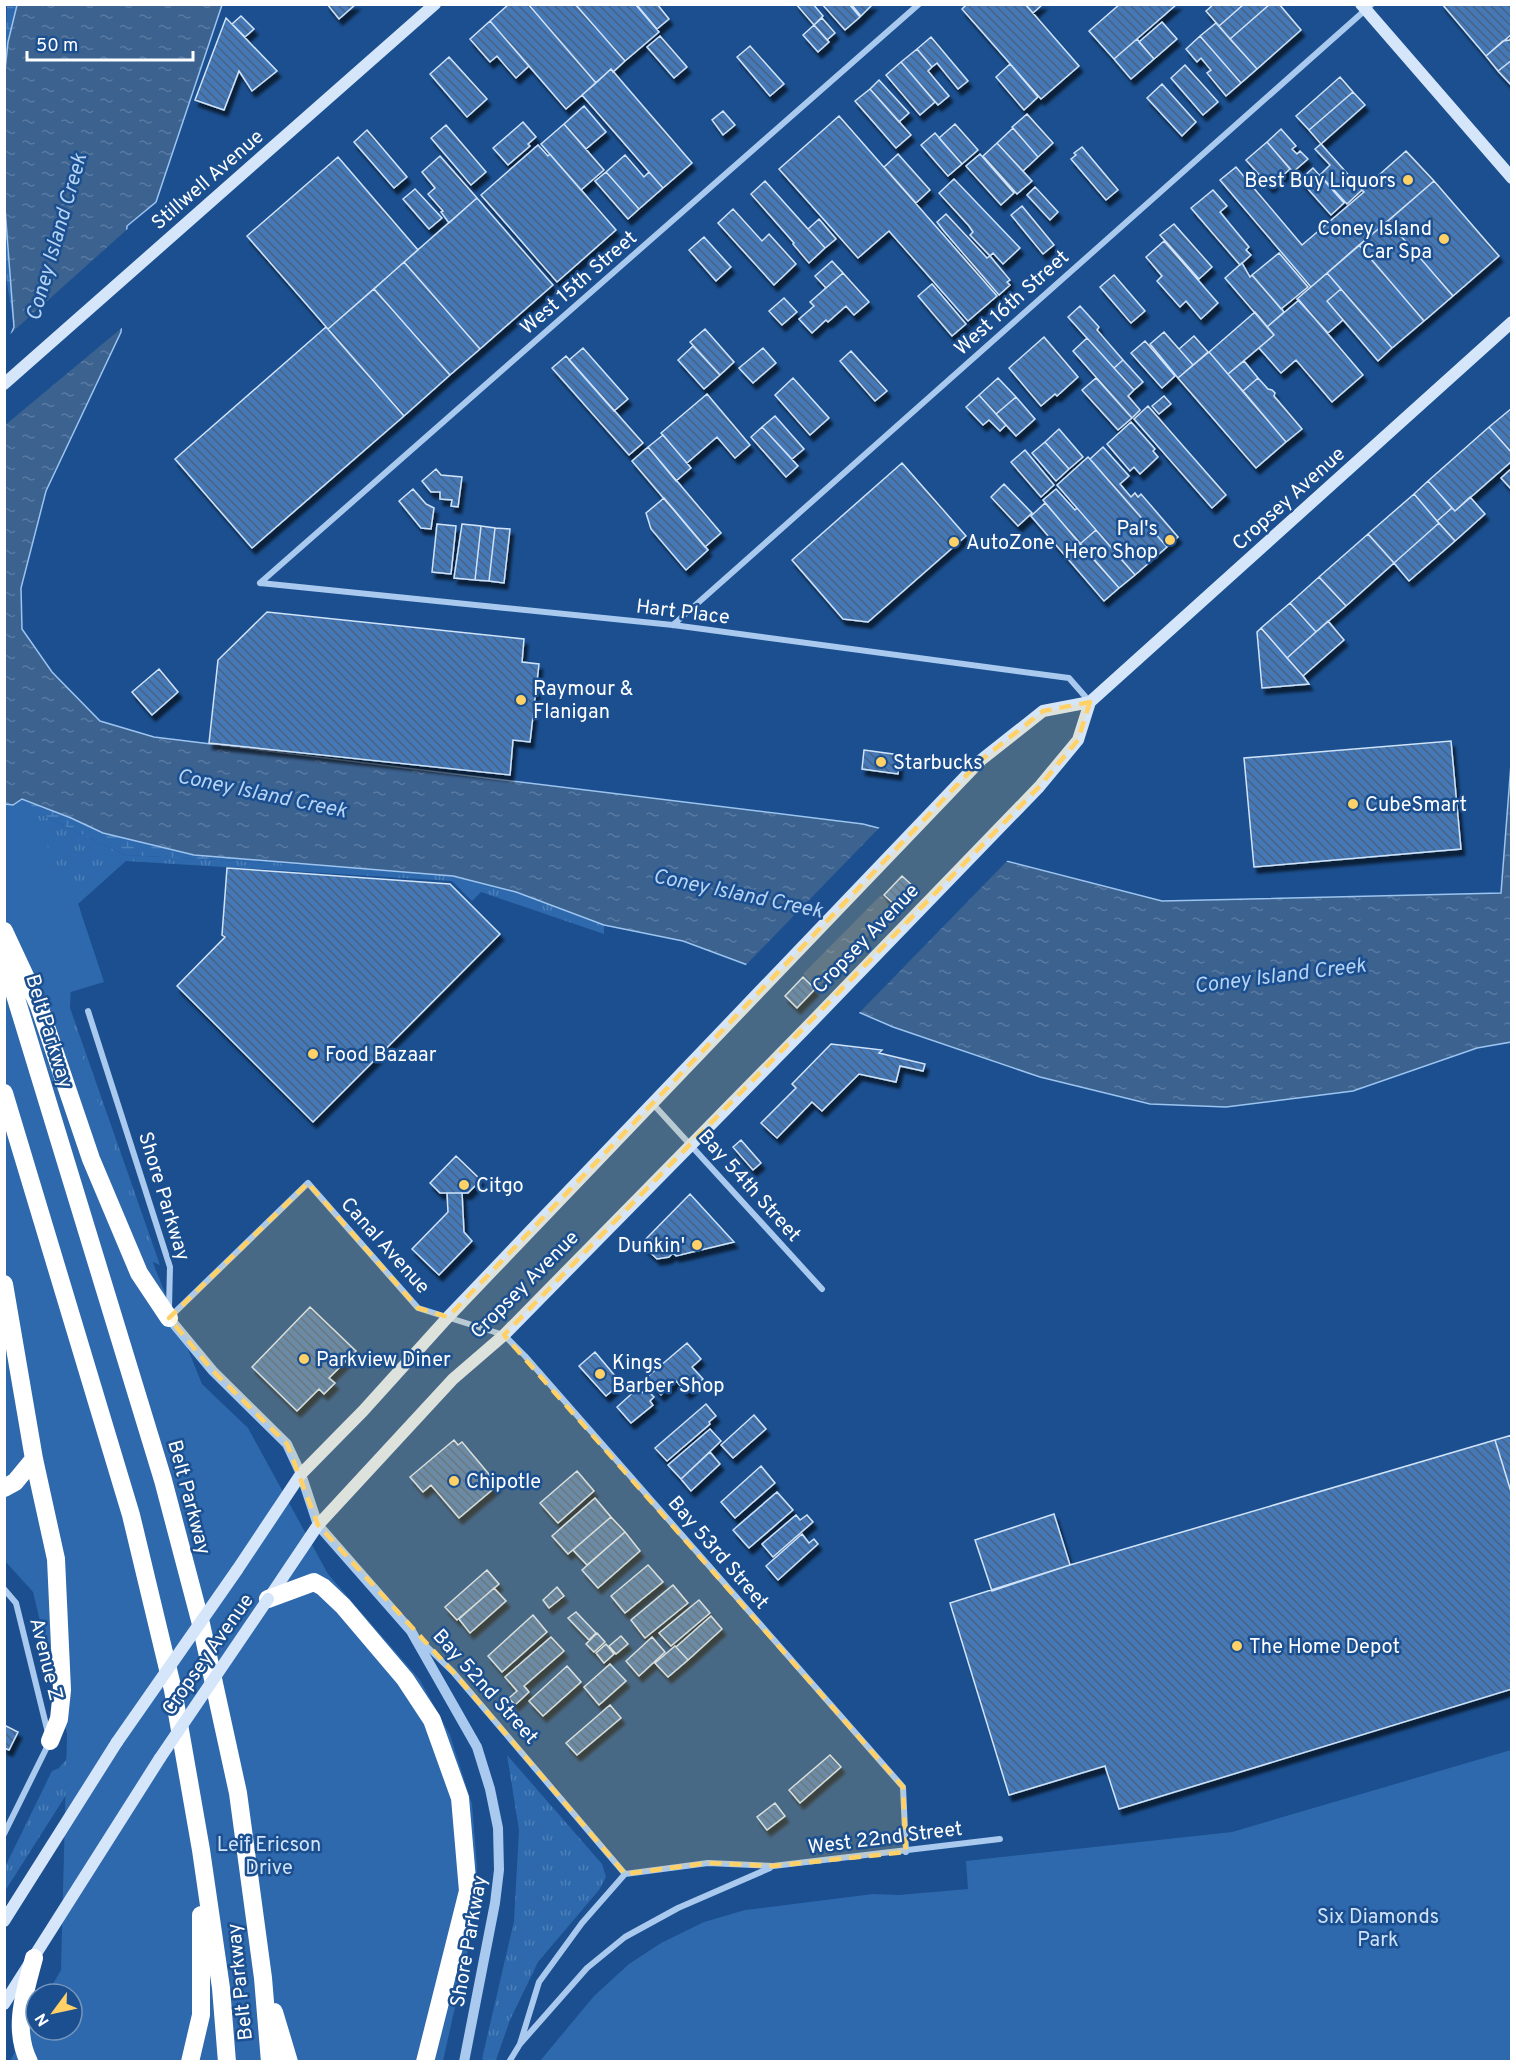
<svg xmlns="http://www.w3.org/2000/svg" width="1516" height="2066" viewBox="0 0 1516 2066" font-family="Overpass,sans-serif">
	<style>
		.grass { fill: url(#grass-tufts) }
		.wetland { fill: url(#wetland-marsh) }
		.green { fill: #2e69ad }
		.water { fill: url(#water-ripples); stroke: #9cc4f0; stroke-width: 1.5 }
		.pier { fill: #1b4f8f; fill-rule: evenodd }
		.building { fill: url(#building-back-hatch); stroke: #cfe3fa; stroke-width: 1.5; filter: url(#shadow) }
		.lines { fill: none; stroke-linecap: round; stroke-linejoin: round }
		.minor { stroke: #a9c9ee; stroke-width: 6 }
		.tertiary { stroke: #a9c9ee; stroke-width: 10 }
		.secondary { stroke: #d6e6fa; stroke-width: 12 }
		.motorway { stroke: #fff; stroke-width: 18 }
		.secondary-bridge { stroke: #d6e6fa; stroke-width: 12 }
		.marked { fill: #ffd166; fill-opacity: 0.2; stroke: #ffd166; stroke-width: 4.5; stroke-dasharray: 12 8; stroke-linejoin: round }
		.poi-dot { fill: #ffd166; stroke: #1b4f8f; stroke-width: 2 }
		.labels { text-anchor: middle; stroke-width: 5; stroke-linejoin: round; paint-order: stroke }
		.street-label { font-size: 20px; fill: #fff; stroke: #1b4f8f }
		.poi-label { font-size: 20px; fill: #fff; stroke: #1b4f8f; text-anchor: start }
		.park-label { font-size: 20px; fill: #cfe3fa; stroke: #1b4f8f }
		.water-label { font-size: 21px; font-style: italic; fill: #b5d3f5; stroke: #1b4f8f }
	</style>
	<defs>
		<pattern id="grass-tufts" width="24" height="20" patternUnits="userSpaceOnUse" patternTransform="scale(1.5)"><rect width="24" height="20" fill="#2e69ad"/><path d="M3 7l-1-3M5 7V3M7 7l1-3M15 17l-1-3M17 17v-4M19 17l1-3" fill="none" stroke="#4d80b9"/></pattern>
		<pattern id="wetland-marsh" width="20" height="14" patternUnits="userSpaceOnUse" patternTransform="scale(1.5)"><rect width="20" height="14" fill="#2e69ad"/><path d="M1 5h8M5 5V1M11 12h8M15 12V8" fill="none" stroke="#4d80b9"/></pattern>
		<pattern id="water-ripples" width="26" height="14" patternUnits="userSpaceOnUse" patternTransform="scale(1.5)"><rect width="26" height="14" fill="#3c6290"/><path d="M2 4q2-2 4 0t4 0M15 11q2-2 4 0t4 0" fill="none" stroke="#597aa1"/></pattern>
		<pattern id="building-back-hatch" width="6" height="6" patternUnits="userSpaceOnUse" patternTransform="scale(1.5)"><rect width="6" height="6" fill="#4478b7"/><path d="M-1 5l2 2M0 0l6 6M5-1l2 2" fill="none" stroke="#486282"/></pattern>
		<filter id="shadow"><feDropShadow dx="3.5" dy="6" stdDeviation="1.5" flood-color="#0009"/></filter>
	</defs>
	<rect width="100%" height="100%" fill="#1b4f8f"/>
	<path class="grass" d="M4 814 42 815 125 855 331 866 453 876 516 892 604 925V934L481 892 472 901 452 881 126 861 78 904 101 974 71 982 70 1008 160 1265 146 1259 113 1193Z
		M78 1746 89 1759 5 1891 4 1869 52 1771 59 1768Z
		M507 1755 602 1864 606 1877 599 1890 538 1962 510 2020 496 2060 486 2061 482 2059 514 1921 519 1830Z"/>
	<path class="wetland" d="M7 5H17L8 42 4 80Z
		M4 195 14 327 5 270Z
		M22 799 71 818 103 833 194 855 331 866 125 855 42 815H10L5 804 13 805Z"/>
	<path class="green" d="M22 799 78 904 104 982 61 995 155 1268 202 1384 248 1428 328 1574 420 1680 450 1735 472 1804 477 1867 473 1927 443 2061H10L36 2014V2030H72V1994H47L61 1970 67 1734 33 1592 5 1561 4 804 13 805Z
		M1511 1750V2061H540L594 1996 629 1964 661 1943 704 1922 745 1910 873 1894 899 1895 968 1889 966 1861 1232 1832Z"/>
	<path class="water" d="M17 5H222L156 202 127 226 121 332 46 491 21 588 22 629 52 672 100 721 154 737 863 824 1162 901 1501 893 1511 764V1042L1477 1048 1353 1091 1226 1107 1150 1104 1040 1077 893 1027 761 970 683 941 604 925 516 892 453 876 194 855 103 833 71 818 22 799 13 805 5 804 4 351 14 327 4 195V80L8 42Z"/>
	<path class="pier" d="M132 225 130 227 124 326 4 426V343L8 336Z
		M881 826 1009 859 857 1015 744 967ZM881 895 895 909 817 988 803 974Z"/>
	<path class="building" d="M327 4H356L339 19Z
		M509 4H528L596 83 566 109 490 21Z
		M528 4H575L625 61 613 72 611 69 596 83Z
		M575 4H635L659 32 625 61Z
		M636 4H657L669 19 657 29Z
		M796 4H813L823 16 814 25Z
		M822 4H849L860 17 845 30Z
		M851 4H873L861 16Z
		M967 4H1025L1079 66 1041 99 962 9Z
		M1025 4H1043L1033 13Z
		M1120 4H1177L1114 59 1089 31Z
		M1214 4H1244L1219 26 1206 11Z
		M1244 4H1270L1230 39 1219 26Z
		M1270 4H1279L1301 30 1257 69 1230 39Z
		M1442 4H1512V34L1486 56Z
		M241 16 254 29 245 37 232 24Z
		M226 18 277 71 252 91 239 71 224 110 195 100Z
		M822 18 835 33 827 40 814 25Z
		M490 21 529 66 516 78 497 56 490 62 470 39Z
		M1162 22 1177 39 1154 59 1139 42Z
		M1216 23 1257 69 1241 83 1200 36Z
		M814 25 829 42 818 52 803 35Z
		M1512 34V60L1498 71 1486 56 1503 41 1510 40Z
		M660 36 687 67 674 78 647 47Z
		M1200 36 1241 83 1226 96 1207 73 1211 70 1201 58 1197 62 1186 49Z
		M931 37 968 81 958 89 937 63 932 67 917 49Z
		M1137 39 1154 59 1131 79 1114 59Z
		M750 46 784 84 770 96 737 57Z
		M917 49 932 67 928 71 949 96 938 105 901 62Z
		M449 57 487 99 467 117 430 74Z
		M1512 60V86L1498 71Z
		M901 62 935 102 920 115 886 75Z
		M1010 64 1038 97 1024 110 996 77Z
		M1185 65 1218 102 1203 115 1171 78Z
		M611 69 692 163 663 188 582 95Z
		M1340 77 1353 92 1309 130 1296 116Z
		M879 80 909 113 899 122 870 89Z
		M1162 84 1196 122 1182 136 1147 98Z
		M870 89 911 135 896 148 855 101Z
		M1353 92 1365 105 1321 144 1309 130Z
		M584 106 606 132 586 149 564 124Z
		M723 111 735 125 723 135 712 120Z
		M1027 114 1053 143 1038 157 1012 127Z
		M839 116 997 296 968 321 889 231 858 258 779 169Z
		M523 122 536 137 528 144 530 146 508 165 493 148Z
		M564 124 604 170 581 190 541 144Z
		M955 124 978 150 962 164 939 138Z
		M446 125 486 172 471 185 431 138Z
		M1013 128 1038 157 1023 171 997 143Z
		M1281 129 1296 146 1292 149 1297 154 1300 151 1308 159 1293 172 1267 142Z
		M367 130 407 177 394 188 354 142Z
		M935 133 962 164 948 176 921 145Z
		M1267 142 1290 169 1270 187 1246 160Z
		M997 143 1032 181 1017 194 983 156Z
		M1321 144 1362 190 1347 204 1320 175 1330 165 1315 149Z
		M538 145 548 156 550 154 616 230 557 282 481 195Z
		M1082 147 1118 190 1106 200 1071 159 1076 155 1074 153Z
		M1406 151 1434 181 1311 287 1220 180 1236 167 1302 245 1364 192 1362 190Z
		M898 154 930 190 916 203 884 167Z
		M980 154 1014 193 1001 205 966 166Z
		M625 155 644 177 649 172 663 188 639 209 606 172Z
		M440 156 477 198 449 223 441 212 443 211 428 194 435 188 422 172Z
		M338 157 418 250 328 329 247 236Z
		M1313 168 1344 203 1331 215 1300 180Z
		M606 172 639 209 628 219 595 181Z
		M954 179 1020 248 1003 264 993 253 990 256 970 235 973 232 969 226 939 193Z
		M765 181 825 248 809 263 793 244 794 243 751 194Z
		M1434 181 1499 256 1453 296 1388 221Z
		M1035 187 1058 212 1050 220 1027 195Z
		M415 189 442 218 429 229 403 199Z
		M1213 190 1227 206 1220 212 1249 247 1246 250 1251 255 1240 265 1191 208Z
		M477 198 553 285 480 349 404 262Z
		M1022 206 1054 245 1043 254 1011 215Z
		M733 209 762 241 769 234 796 264 774 285 718 223Z
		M946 214 987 258 990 256 1010 280 1007 282 1010 285 999 295 943 230 937 222Z
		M819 219 836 239 825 248 808 229Z
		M1388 221 1453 296 1424 321 1359 245Z
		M1174 224 1212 267 1199 279 1160 235Z
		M704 237 731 267 716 281 689 250Z
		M1164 241 1218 303 1201 319 1186 301 1180 307 1157 281 1162 276 1146 257Z
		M1359 245 1424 321 1392 348 1327 273Z
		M1279 253 1308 287 1281 309 1252 275Z
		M832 261 843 273 826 288 815 276Z
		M404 262 480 349 450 375 374 289Z
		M1242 263 1250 277 1252 275 1284 312 1267 327 1225 278Z
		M843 273 869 302 854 315 846 306 828 322 826 320 812 333 799 319 814 306 810 302Z
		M1327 273 1341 289 1327 301 1343 320 1328 333 1297 299Z
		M1114 275 1145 311 1131 323 1100 287Z
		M932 284 966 324 952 336 918 296Z
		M374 289 450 375 404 416 328 329Z
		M1341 289 1392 348 1378 361 1327 301Z
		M784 298 797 312 782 325 769 311Z
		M1299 300 1363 375 1332 402 1296 360 1281 373 1259 348 1274 335 1267 327Z
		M1080 306 1099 327 1097 330 1123 360 1114 368 1068 317Z
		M1255 312 1274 335 1228 374 1209 352Z
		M326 327 404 416 252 548 175 459Z
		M705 329 734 362 720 375 690 342Z
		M1164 332 1193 365 1178 378 1150 344Z
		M1194 336 1208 352 1193 365 1179 349Z
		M1044 337 1078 377 1057 396 1055 394 1041 406 1009 368Z
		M1087 338 1134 390 1128 396 1140 410 1132 418 1073 351Z
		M1145 341 1175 376 1162 388 1131 353Z
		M693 346 720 375 704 389 678 360Z
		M583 348 628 399 614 411 569 360Z
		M763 348 776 363 753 383 739 368Z
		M851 351 887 391 875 401 840 361Z
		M1209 352 1286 442 1256 468 1178 378Z
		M566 356 643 443 629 455 552 368Z
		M1123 360 1143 382 1134 390 1114 368Z
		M1244 361 1258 378 1243 391 1228 374Z
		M793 378 829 418 810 435 775 395Z
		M998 378 1016 397 996 414 979 395Z
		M1096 378 1132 418 1118 430 1082 390Z
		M1258 378 1268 389 1272 390 1275 393 1274 396 1302 429 1286 442 1243 391Z
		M707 394 750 445 735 458 717 437 687 463 661 433Z
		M979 395 1006 425 1000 431 989 420 983 425 966 407Z
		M1164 396 1171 404 1159 414 1152 406Z
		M1016 397 1035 419 1016 436 996 414Z
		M1148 406 1226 495 1212 508 1134 419Z
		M1512 408V453L1489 427Z
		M775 416 804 449 792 459 762 427Z
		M1131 422 1155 449 1153 451 1158 457 1140 474 1134 467 1130 471 1107 444Z
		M762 427 798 466 786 477 751 437Z
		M1489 427 1512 453V461L1455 511 1428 481Z
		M1059 429 1083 457 1069 469 1045 442Z
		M663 435 691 468 676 481 648 447Z
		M1045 442 1069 469 1056 481 1032 453Z
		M648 447 721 533 705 547 632 461Z
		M1103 447 1129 476 1120 484 1131 497 1135 493 1138 497 1141 494 1178 537 1167 547 1090 459Z
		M1025 450 1054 485 1041 497 1011 462Z
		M1088 457 1167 547 1135 575 1057 485Z
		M902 463 966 536 868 622 843 619 792 560Z
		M1512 468V490L1501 478Z
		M436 469 441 475 462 477 458 507 451 506 452 500 440 499V492H431L422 481Z
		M1428 481 1452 508 1437 521 1414 494Z
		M1004 484 1032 513 1018 526 991 497Z
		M413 489 426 504 434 508 431 529 421 528 399 501Z
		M1056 489 1075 510 1077 508 1096 530 1080 544 1043 500Z
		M1414 494 1439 523 1394 563 1368 534Z
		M1470 497 1485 514 1455 541 1437 521 1452 508 1455 511Z
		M664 498 708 550 686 570 651 529 646 513Z
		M1045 503 1119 588 1104 601 1031 516Z
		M1439 523 1455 541 1409 581 1394 563Z
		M437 524 456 526 451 574 432 572Z
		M462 524 481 526 475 580 454 578Z
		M481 526 495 528 489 581 475 580Z
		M495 528 510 529 504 583 489 581Z
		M1096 530 1135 575 1119 588 1080 544Z
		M1368 534 1394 563 1346 606 1319 577Z
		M1319 577 1346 606 1316 632 1290 603Z
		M1290 603 1316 632 1287 658 1261 628Z
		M267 612 524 639 522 662 539 664 530 742 513 740 510 775 209 743 218 660Z
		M1328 621 1344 640 1303 676 1287 658Z
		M1261 628 1303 676 1309 684 1262 688 1257 632Z
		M159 669 178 692 152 715 132 692Z
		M1451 741 1461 849 1254 867 1244 758Z
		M864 750 900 755 898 774 862 769Z
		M227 868 450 884 500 934 313 1122 177 986 225 937 222 935Z
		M902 876 914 887 896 906 884 895Z
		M803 977 815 989 797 1008 785 996Z
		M831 1044 882 1050 879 1053 925 1064 923 1071 900 1066 896 1082 859 1074 822 1111 812 1102 777 1138 761 1123 796 1088 792 1084Z
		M741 1140 761 1163 753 1170 733 1147Z
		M456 1156 481 1180 468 1193H440L430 1183Z
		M447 1193H462L464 1232 472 1241 439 1275 412 1249 448 1212Z
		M690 1194 734 1242 676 1256 673 1253 669 1257 657 1259 641 1244Z
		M310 1307 356 1351 329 1378 335 1383 324 1394 319 1389 297 1411 252 1367Z
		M687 1343 701 1359 692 1367 703 1379 687 1393 676 1381 661 1395 646 1378Z
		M595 1352 621 1383 606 1396 579 1366Z
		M638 1388 642 1393 646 1389 654 1397 650 1401 653 1405 631 1423 617 1407Z
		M706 1404 716 1416 709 1422 710 1424 667 1461 655 1448Z
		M754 1415 766 1429 733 1458 721 1445Z
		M710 1429 721 1441 681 1479 668 1465Z
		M1512 1435V1495L1495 1440Z
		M454 1440 458 1445 462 1442 498 1485 459 1518 431 1485 423 1492 410 1477Z
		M1495 1440 1512 1495V1689L1119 1809 1105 1766 1009 1795 950 1603 1070 1565Z
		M710 1452 720 1464 691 1491 681 1479Z
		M761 1466 775 1483 735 1518 721 1502Z
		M577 1471 594 1491 558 1523 540 1503Z
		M777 1492 793 1510 749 1548 733 1530Z
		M595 1498 611 1517 568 1554 552 1536Z
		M1054 1514 1070 1565 992 1591 975 1540Z
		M796 1515 800 1520 807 1515 813 1522 773 1557 762 1544Z
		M611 1517 625 1532 587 1565 573 1550Z
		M625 1532 640 1551 598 1588 582 1570Z
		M802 1534 809 1543 814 1539 818 1544 778 1580 766 1566Z
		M648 1565 663 1582 625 1613 611 1596Z
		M487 1570 499 1584 457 1620 445 1607Z
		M673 1585 688 1603 645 1638 631 1620Z
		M557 1587 564 1596 549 1608 543 1600Z
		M494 1588 506 1601 470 1633 459 1619Z
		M699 1600 710 1613 671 1646 659 1633Z
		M576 1612 596 1633 589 1640 568 1618Z
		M533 1615 547 1632 502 1672 488 1656Z
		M711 1616 722 1629 688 1660 676 1647Z
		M597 1633 605 1642 594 1652 586 1644Z
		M621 1636 628 1644 616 1654 609 1646Z
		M551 1637 564 1651 524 1686 529 1692 515 1705 509 1698 517 1691 505 1677Z
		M652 1637 665 1652 639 1676 626 1661Z
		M606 1644 614 1654 604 1663 596 1653Z
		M675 1646 688 1660 668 1677 655 1663Z
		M610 1664 626 1681 599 1705 584 1687Z
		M567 1666 581 1682 543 1716 529 1701Z
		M610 1705 621 1718 577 1755 566 1743Z
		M4 1725 18 1732 9 1750 4 1748Z
		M830 1755 841 1767 800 1803 789 1790Z
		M775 1803 785 1816 767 1830 757 1817Z"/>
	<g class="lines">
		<path class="minor" d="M260 583 919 4
			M260 583 673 625 1069 678 1090 702
			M673 625 1372 4
			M88 1011 170 1267 169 1308
			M653 1104 822 1289
			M171 1316 308 1183 418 1308 504 1335 525 1356 903 1787 906 1852
			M4 1589 16 1603 48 1733
			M420 1640 453 1672 625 1874
			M4 1834 49 1743
			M520 2044 539 1982 582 1923 625 1874 708 1863 773 1866 1000 1839
			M509 2062 520 2044 587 1968 625 1937 678 1908 770 1868"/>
		<path class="tertiary" d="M169 1318 213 1371 287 1444 301 1474 318 1525 411 1631 477 1747 490 1789 498 1828 499 1870 495 1903 464 2062"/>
		<path class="secondary" d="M1361 4 1512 178
			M4 384 435 4
			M237 1570 301 1474 363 1411 448 1317 981 760 1043 711 1090 702
			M269 1598 318 1525 453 1379 504 1335 804 1030 1039 787 1078 740 1090 702 1512 322
			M4 1921 117 1742
			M4 2004 160 1758"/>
		<path class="motorway" d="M4 931 39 1006 91 1159 139 1273 169 1318
			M4 959 163 1480 201 1624 238 1793 263 1978 270 2062
			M4 1093 131 1515 173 1690 201 1850 221 1988 227 2062
			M4 1284 34 1459 56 1559 62 1690 59 1719 50 1741
			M4 1488 15 1482 34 1459
			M268 1599 314 1582 323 1587 343 1606 405 1679 432 1720 460 1798 468 1891 425 2062
			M274 2012 289 2062
			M29 2062C12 2028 25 1992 34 1958
			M190 2062 201 2015V1915"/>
		<path class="secondary-bridge" d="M117 1742 237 1570
			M160 1758 268 1599"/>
	</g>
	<path class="marked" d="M1090 702 1078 740 1039 787 504 1335 903 1787 906 1852 773 1866 708 1863 625 1874 453 1672 318 1525 287 1444 213 1371 169 1318 308 1183 418 1308 448 1317 981 760 1043 711Z"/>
	<g class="poi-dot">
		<circle cx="1408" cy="180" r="6"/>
		<circle cx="1444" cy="239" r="6"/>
		<circle cx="1170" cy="540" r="6"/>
		<circle cx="954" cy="542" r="6"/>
		<circle cx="521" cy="700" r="6"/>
		<circle cx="881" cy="762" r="6"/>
		<circle cx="1353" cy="804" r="6"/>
		<circle cx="313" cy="1054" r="6"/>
		<circle cx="464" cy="1185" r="6"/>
		<circle cx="697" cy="1245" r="6"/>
		<circle cx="304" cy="1359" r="6"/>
		<circle cx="600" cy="1374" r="6"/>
		<circle cx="454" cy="1481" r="6"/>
		<circle cx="1237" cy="1646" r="6"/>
	</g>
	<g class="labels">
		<g class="street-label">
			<text transform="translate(207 179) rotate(-41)" y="7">Stillwell Avenue</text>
			<text transform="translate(578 282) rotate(-41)" y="7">West 15th Street</text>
			<text transform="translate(1011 302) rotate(-42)" y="7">West 16th Street</text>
			<text transform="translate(1288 498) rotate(-42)" y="7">Cropsey Avenue</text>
			<text transform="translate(683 611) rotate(7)" y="7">Hart Place</text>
			<text transform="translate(865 938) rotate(-46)" y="7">Cropsey Avenue</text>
			<text transform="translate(50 1031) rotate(73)" y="7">Belt Parkway</text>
			<text transform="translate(750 1185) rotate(48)" y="7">Bay 54th Street</text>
			<text transform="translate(165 1196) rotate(73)" y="7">Shore Parkway</text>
			<text transform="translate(386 1245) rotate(48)" y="7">Canal Avenue</text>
			<text transform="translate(524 1284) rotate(-45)" y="7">Cropsey Avenue</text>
			<text transform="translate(190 1497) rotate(75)" y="7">Belt Parkway</text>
			<text transform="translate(719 1552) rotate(49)" y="7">Bay 53rd Street</text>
			<text transform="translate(207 1654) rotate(-55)" y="7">Cropsey Avenue</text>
			<text transform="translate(47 1659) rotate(76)" y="7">Avenue Z</text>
			<text transform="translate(486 1686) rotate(48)" y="7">Bay 52nd Street</text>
			<text transform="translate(885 1837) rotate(-7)" y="7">West 22nd Street</text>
			<text transform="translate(468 1941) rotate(-80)" y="7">Shore Parkway</text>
			<text transform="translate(239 1982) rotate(-96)" y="7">Belt Parkway</text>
		</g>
		<g class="poi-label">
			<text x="1396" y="187" text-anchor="end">Best Buy Liquors</text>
			<text x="1432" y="235" text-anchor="end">Coney Island<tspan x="1432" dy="23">Car Spa</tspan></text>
			<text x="1158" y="535" text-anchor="end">Pal's<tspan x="1158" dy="23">Hero Shop</tspan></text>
			<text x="966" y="549">AutoZone</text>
			<text x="533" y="695">Raymour &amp;<tspan x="533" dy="23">Flanigan</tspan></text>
			<text x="893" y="769">Starbucks</text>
			<text x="1365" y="811">CubeSmart</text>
			<text x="325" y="1061">Food Bazaar</text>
			<text x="476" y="1192">Citgo</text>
			<text x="685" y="1252" text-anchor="end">Dunkin'</text>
			<text x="316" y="1366">Parkview Diner</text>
			<text x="612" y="1369">Kings<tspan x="612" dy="23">Barber Shop</tspan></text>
			<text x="466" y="1488">Chipotle</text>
			<text x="1249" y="1653">The Home Depot</text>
		</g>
		<g class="park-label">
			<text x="269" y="1851">Leif Ericson<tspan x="269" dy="23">Drive</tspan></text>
			<text x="1378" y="1923">Six Diamonds<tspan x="1378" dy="23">Park</tspan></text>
		</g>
		<g class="water-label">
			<text transform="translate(56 237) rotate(-74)" y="7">Coney Island Creek</text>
			<text transform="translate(262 793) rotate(12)" y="7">Coney Island Creek</text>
			<text transform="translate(738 893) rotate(12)" y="7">Coney Island Creek</text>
			<text transform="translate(1280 975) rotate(-7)" y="7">Coney Island Creek</text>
		</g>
	</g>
	<rect width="1516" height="2066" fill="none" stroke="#ffffff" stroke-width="12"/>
	<g transform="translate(54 2012) rotate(237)"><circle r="28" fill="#1b4f8f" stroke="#7695bc" stroke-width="1.5"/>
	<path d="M0-4.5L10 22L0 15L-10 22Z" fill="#ffd166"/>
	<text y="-9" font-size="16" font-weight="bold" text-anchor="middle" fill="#ffffff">N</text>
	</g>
	<path d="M27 51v9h166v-9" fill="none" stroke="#ffffff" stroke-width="3"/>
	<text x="36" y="51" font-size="18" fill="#ffffff" stroke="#1b4f8f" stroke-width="4.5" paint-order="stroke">50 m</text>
</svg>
